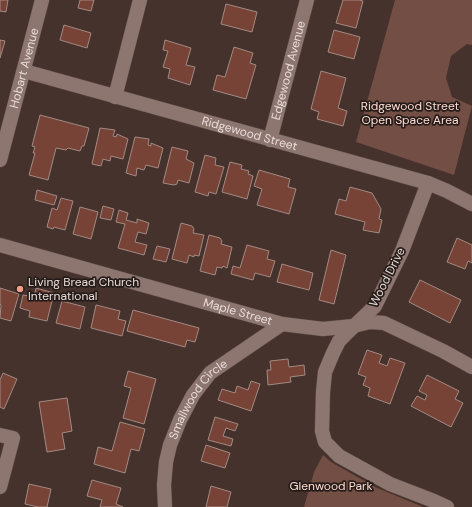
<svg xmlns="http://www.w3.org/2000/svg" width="472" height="507" viewBox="0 0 472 507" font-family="'DM Sans',sans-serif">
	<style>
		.green { fill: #734e44 }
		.building { fill: #774336; stroke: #a28a83 }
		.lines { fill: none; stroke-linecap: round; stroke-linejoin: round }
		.minor-casing { stroke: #604f4b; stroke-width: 15 }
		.minor { stroke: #8d7670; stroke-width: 14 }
		.poi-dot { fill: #f49e87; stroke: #251c19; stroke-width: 1.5 }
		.labels { text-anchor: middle; stroke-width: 3.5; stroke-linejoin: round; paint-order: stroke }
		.street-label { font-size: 12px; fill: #e9dbd8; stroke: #251c19 }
		.park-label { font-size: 12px; fill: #fddad0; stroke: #251c19 }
		.poi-label { font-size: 12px; fill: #e9dbd8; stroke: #251c19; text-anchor: start }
	</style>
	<rect width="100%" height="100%" fill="#46322c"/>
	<path class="green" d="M395 0H472V45L467 44 451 56 446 78 452 97 472 106 454 175 356 142Z
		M323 455 331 462 375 487 423 507H304L314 472Z"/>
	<path class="building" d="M0 0H8L6 12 0 11Z
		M80 0H94L91 11 78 8Z
		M343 0H359L363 1 356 28 336 23Z
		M226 4 257 12 252 32 221 24Z
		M64 25 91 33 87 48 60 40Z
		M334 30 360 37 354 59 328 52Z
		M0 40 5 41 0 58Z
		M165 40 191 48 186 65 195 67 190 85 168 78 170 69 163 67 168 51 163 50Z
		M234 47 253 53 250 63 256 65 246 99 213 90 217 75 225 77Z
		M321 71 346 78 338 108 347 111 343 126 317 119 319 112 311 109Z
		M40 115 89 128 84 146H82L80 151 68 148 66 150 56 148 48 180 29 175 35 153H33L35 147 32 146Z
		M100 128 115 130 113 136 116 137 117 134 128 139 123 159 111 156 110 161 103 159 101 166 92 164Z
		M135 137 149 139 148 145 151 146V143L163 148 158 168 146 165 144 170 137 168 136 176 126 173Z
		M172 147 188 151 186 159 194 163 189 183 178 180 177 184 174 185 163 183Z
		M205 155 216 158 215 165 224 167 216 194 209 192 208 196 195 192Z
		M230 162 242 165 241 169 249 171 248 174 253 176 247 199 222 192Z
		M259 170 290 179 288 187 296 189 289 214 257 205 262 189 254 186Z
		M350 187 372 193 381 209 379 219 382 220 379 233 363 230 365 222 335 214 339 199 346 201Z
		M37 190 57 196 54 205 35 200Z
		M61 198 73 201 65 230 54 227 53 229 47 227 52 208 57 210Z
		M103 206 114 209 111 220 100 218Z
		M80 207 98 212 91 239 73 234Z
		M119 210 128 213 126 220 137 223V219L149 223 146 234 138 232 135 242 147 245 144 255 118 248 125 224 116 222Z
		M181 223 192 226 194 229 193 233 204 235 199 256 194 255V257L189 255 187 263 172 259Z
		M209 235 220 238 222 241 221 244 232 247 227 268 223 266 222 268 217 267 215 275 200 271Z
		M457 238 472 245V263L468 261 465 269 447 262Z
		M247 245 269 251 267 259 275 261 270 277 255 273 253 280 231 274 233 266 240 268Z
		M157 246 170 249 166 262 153 259Z
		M331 250 346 255 334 304 319 300Z
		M282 264 313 273 309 290 277 282Z
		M420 280 461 300 450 323 409 302Z
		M0 288 19 294 11 321 0 318 1 305 0 304Z
		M36 288 54 293 47 321 29 317 30 311 20 308 23 295 34 297Z
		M62 301 85 307 80 329 56 323Z
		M96 305 120 311 118 319 126 321 122 336 91 328Z
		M133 310 199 328 195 342 187 340 185 347 127 331Z
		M367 350 382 355 379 363 387 366 390 358 405 363 390 404 368 396 370 388 363 385 366 377 358 374Z
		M288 359 289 367 304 365 305 375 290 377 291 382 268 385 267 370H271L270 361Z
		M128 371 156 379 144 424 123 418 131 388 124 386Z
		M3 373 17 379 4 409 0 407V380Z
		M427 375 459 391 455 399 463 403 451 427 411 406 417 396 425 400 427 395 419 391Z
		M251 381 260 384 251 411 218 400 222 389 235 393 237 386 248 390Z
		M67 398 72 431 62 433 65 449 47 452 39 402Z
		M215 417 238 424 235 431 226 428 223 436 233 439 231 446 208 440Z
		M120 422 145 429 139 451 131 449 125 473 94 464 98 447 112 451Z
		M206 445 230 453 225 468 201 461Z
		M92 480 121 488 116 504 123 507H100L102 500 87 496Z
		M29 484 51 489 47 507H38L25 504Z
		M211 486 231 492 227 507H206Z"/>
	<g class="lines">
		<defs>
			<g id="minor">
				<path id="s1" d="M24 71 428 183 447 191 472 204"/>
				<path d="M115 97 140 0"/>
				<path id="s2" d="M270 140 307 0"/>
				<path id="s3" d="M0 160 42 0"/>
				<path d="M428 183 402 251 375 306 348 332 339 341 333 353 325 372 323 392 322 431 325 442 339 456 390 484 434 501 447 507"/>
				<path id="s4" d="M0 245 282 324 323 329 353 326 370 322 384 323 443 351 472 367"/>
				<path d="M0 435 13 438 0 487"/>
				<path id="s5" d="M165 507 164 485 166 462 170 445 180 420 193 395 210 373 282 324"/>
			</g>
		</defs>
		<use href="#minor" class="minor-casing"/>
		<use href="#minor" class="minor"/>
	</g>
	<circle class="poi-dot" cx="20" cy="289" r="4"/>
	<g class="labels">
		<g class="street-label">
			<text dy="4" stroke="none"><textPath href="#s3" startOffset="95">Hobart Avenue</textPath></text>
			<text dy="4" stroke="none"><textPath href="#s2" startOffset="72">Edgewood Avenue</textPath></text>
			<text dy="4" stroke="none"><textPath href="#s1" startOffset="234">Ridgewood Street</textPath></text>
			<text transform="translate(387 277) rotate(-63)" y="4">Wood Drive</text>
			<text dy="4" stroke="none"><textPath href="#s4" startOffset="247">Maple Street</textPath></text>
			<text dy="4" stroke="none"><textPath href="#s5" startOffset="117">Smallwood Circle</textPath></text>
		</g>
		<g class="park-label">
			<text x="410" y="110">Ridgewood Street<tspan x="410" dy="14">Open Space Area</tspan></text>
			<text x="331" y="490">Glenwood Park</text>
		</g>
		<g class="poi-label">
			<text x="28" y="286">Living Bread Church<tspan x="28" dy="14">International</tspan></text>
		</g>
	</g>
</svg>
